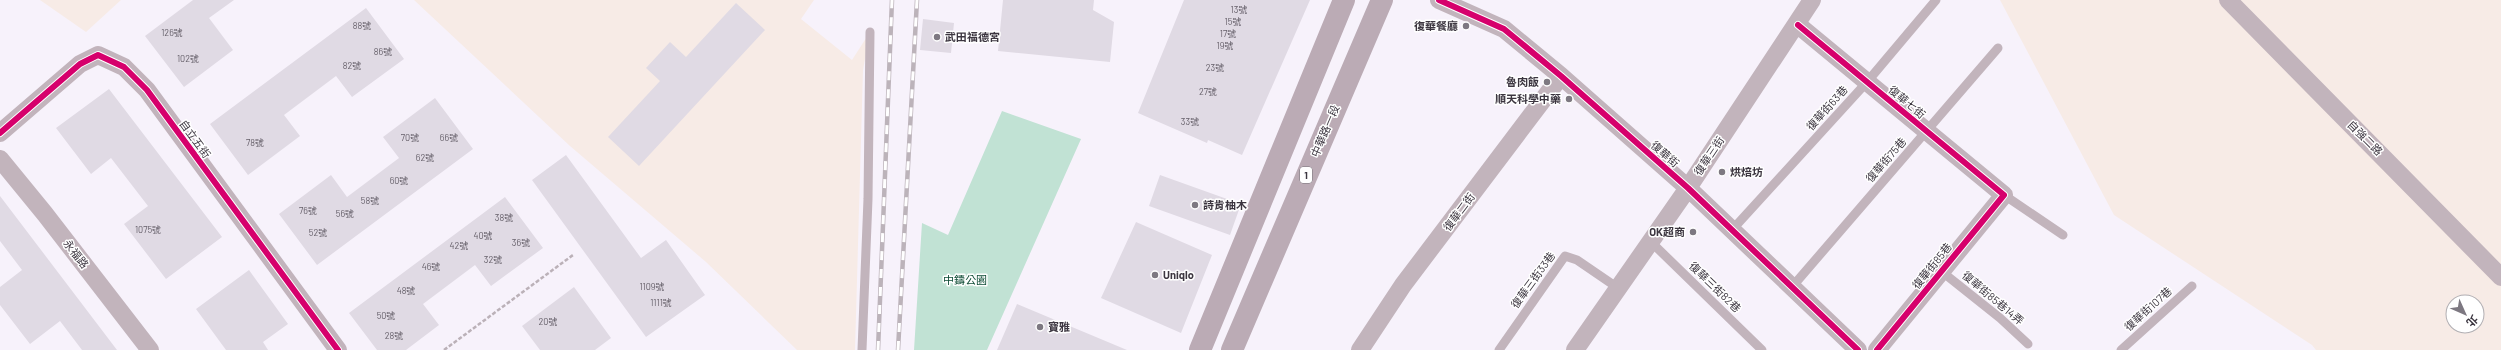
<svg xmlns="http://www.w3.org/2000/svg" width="2501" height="350" viewBox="0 0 2501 350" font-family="Barlow,'Noto Sans TC',sans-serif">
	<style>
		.industrial { fill: #f7ebe6; fill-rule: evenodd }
		.green { fill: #c1e2d4 }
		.building { fill: #e0dae4 }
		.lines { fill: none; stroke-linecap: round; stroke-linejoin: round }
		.path { stroke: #bbb1b8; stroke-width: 2.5; stroke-dasharray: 4 2; stroke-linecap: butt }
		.service { stroke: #c2b4bc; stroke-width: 9 }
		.minor { stroke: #c2b4bc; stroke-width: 18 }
		.primary { stroke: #bbabb5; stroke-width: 22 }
		.rail-casing { stroke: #bcb3ba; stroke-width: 4.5 }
		.rail { stroke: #fff; stroke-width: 3; stroke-dasharray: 9; stroke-linecap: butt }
		.cycleway-casing { stroke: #fff; stroke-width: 8 }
		.cycleway { stroke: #d6006c; stroke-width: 6 }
		.poi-dot { fill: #7d7881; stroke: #fff; stroke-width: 1.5 }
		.labels { text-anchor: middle; stroke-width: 3; stroke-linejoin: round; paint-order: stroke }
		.number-label { font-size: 9px; fill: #66606a }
		.shield { fill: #fff; stroke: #767279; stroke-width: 1 }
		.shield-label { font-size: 10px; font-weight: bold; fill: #3c3640 }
		.poi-label { font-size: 11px; font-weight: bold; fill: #3c3640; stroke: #fff; text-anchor: start }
		.street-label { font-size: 11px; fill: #3c3640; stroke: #fff }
		.park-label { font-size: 11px; fill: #0d4b34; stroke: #fff }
	</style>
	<rect width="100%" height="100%" fill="#f7f2fb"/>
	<path class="industrial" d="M40 0H121L86 32Z
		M414 0H814L801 19 852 60 870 32 863 70 855 350H797L706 262 570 146Z
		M2000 0H2501V350H2316L2312 345 2114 215ZM2453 302H2477V326H2453Z"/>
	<path class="green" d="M1002 111 1081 139 987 350H914L922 223 948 235Z"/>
	<path class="building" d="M193 0H234L209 18 233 50 184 87 145 36Z
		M1003 0H1094L1093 10 1114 22 1110 62 998 51Z
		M1184 0H1310L1242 155 1208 140 1207 143 1138 113Z
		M736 3 765 30 639 166 608 137 660 81 646 68 670 42 686 57Z
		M366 8 404 59 352 97 336 76 284 115 300 136 248 175 210 124Z
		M923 19 954 23 951 53 920 50Z
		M109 89 222 237 166 279 124 224 148 206 111 158 91 174 56 128Z
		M435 98 473 149 317 265 279 214 331 175 347 197 399 158 383 137Z
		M566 155 641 258 666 240 705 295 646 337 532 180Z
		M1160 175 1241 204 1230 235 1149 206Z
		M0 196 117 350H82L60 321 30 344 0 305V287L22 270 0 241Z
		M505 197 543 248 491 286 475 265 423 304 439 325 406 350H377L349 313Z
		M1136 222 1212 255 1181 333 1101 298Z
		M249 270 288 324 263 342 268 350H226L196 309Z
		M574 287 611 338 595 350H540L522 326Z
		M1017 304 1127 350H997Z"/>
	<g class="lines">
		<path class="path" d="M444 350 573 255"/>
		<path class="service" d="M2004 195 2063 235
			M1732 230 1867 82 1936 0
			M1650 241 1762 350
			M1941 271 2000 318 2028 344
			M1792 287 1998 48
			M862 350 868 199 870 32
			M1499 350 1565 256 1577 260 1618 288
			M2121 350 2192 286"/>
		<path class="minor" d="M1439 0 1504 29 1561 76 1688 188 1858 350
			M2228 0 2501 277
			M1798 25 2004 195 1877 350
			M0 133 80 64 98 55 124 67 147 90 338 350
			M0 159 45 214 150 350
			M1360 350 1403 285 1561 76
			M1575 350 1688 188 1812 0"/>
		<path class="primary" d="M1200 350 1344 0
			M1232 350 1382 0"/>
		<defs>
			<path id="rail" d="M878 350 892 0
				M898 350 917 0"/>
		</defs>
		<use href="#rail" class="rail-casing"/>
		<use href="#rail" class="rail"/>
		<defs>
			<path id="cycleway" d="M1439 0 1504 29 1561 76 1688 188 1858 350
				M1798 25 2004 195 1877 350
				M0 133 80 64 98 55 124 67 147 90 338 350"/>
		</defs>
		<use href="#cycleway" class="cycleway-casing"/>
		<use href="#cycleway" class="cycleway"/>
	</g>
	<g class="poi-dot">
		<circle cx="1466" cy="26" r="4"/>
		<circle cx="937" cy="37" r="4"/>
		<circle cx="1547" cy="82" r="4"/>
		<circle cx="1569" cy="99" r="4"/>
		<circle cx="1722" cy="172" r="4"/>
		<circle cx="1195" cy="205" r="4"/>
		<circle cx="1693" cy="232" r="4"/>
		<circle cx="1155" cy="275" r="4"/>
		<circle cx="1040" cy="327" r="4"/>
	</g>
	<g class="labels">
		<g class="number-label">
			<text x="1239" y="13">13號</text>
			<text x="1233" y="25">15號</text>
			<text x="362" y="29">88號</text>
			<text x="172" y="36">126號</text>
			<text x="1228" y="37">17號</text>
			<text x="1225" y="49">19號</text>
			<text x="383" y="55">86號</text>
			<text x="188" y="62">102號</text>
			<text x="352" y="69">82號</text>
			<text x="1215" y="71">23號</text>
			<text x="1208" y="95">27號</text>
			<text x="1190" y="125">33號</text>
			<text x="410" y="141">70號</text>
			<text x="449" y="141">66號</text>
			<text x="255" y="146">78號</text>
			<text x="425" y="161">62號</text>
			<text x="399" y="184">60號</text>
			<text x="370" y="204">58號</text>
			<text x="308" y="214">76號</text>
			<text x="345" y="217">56號</text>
			<text x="504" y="221">38號</text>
			<text x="148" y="233">1075號</text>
			<text x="318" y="236">52號</text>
			<text x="483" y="239">40號</text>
			<text x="521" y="246">36號</text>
			<text x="459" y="249">42號</text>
			<text x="493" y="263">32號</text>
			<text x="431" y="270">46號</text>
			<text x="652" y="290">1109號</text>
			<text x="406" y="294">48號</text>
			<text x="661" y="306">1111號</text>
			<text x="386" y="319">50號</text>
			<text x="548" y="325">20號</text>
			<text x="394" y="339">28號</text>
		</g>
		<rect class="shield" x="1300" y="167" width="12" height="16" rx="3"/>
		<g class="shield-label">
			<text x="1306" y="179">1</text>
		</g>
		<g class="poi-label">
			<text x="1458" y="30" text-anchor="end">復華餐廳</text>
			<text x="945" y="41">武田福德宮</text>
			<text x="1539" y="86" text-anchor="end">魯肉飯</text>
			<text x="1561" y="103" text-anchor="end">順天科學中藥</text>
			<text x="1730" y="176">烘焙坊</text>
			<text x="1203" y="209">詩肯柚木</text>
			<text x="1685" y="236" text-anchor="end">OK超商</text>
			<text x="1163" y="279">Uniqlo</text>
			<text x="1048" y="331">寶雅</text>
		</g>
		<g class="street-label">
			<text transform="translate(1907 102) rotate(40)" y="4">復華七街</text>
			<text transform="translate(1827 108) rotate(-48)" y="4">復華街63巷</text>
			<text transform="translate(1325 131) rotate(-67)" y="4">中華路一段</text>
			<text transform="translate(2365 138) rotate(45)" y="4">自強二路</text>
			<text transform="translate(195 139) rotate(54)" y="4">自立五街</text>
			<text transform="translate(1665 154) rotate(41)" y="4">復華街</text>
			<text transform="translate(1709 156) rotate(-56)" y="4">復華三街</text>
			<text transform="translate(1886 160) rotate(-49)" y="4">復華街75巷</text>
			<text transform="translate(1459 212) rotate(-53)" y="4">復華二街</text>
			<text transform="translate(76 254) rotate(52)" y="4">永福路</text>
			<text transform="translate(1932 266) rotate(-51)" y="4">復華街85巷</text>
			<text transform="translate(1533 280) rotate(-54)" y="4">復華三街33巷</text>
			<text transform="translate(1715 287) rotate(44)" y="4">復華三街82巷</text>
			<text transform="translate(1993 298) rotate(40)" y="4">復華街85巷14弄</text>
			<text transform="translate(2148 309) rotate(-42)" y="4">復華街107巷</text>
		</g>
		<g class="park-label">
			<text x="965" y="284">中鑄公園</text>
		</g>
	</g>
	<g transform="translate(2465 314) rotate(135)"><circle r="19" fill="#ffffff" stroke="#b1afb3"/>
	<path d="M0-3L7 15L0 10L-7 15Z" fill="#7d7881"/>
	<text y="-6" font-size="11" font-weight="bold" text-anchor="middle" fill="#3c3640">北</text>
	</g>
</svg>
